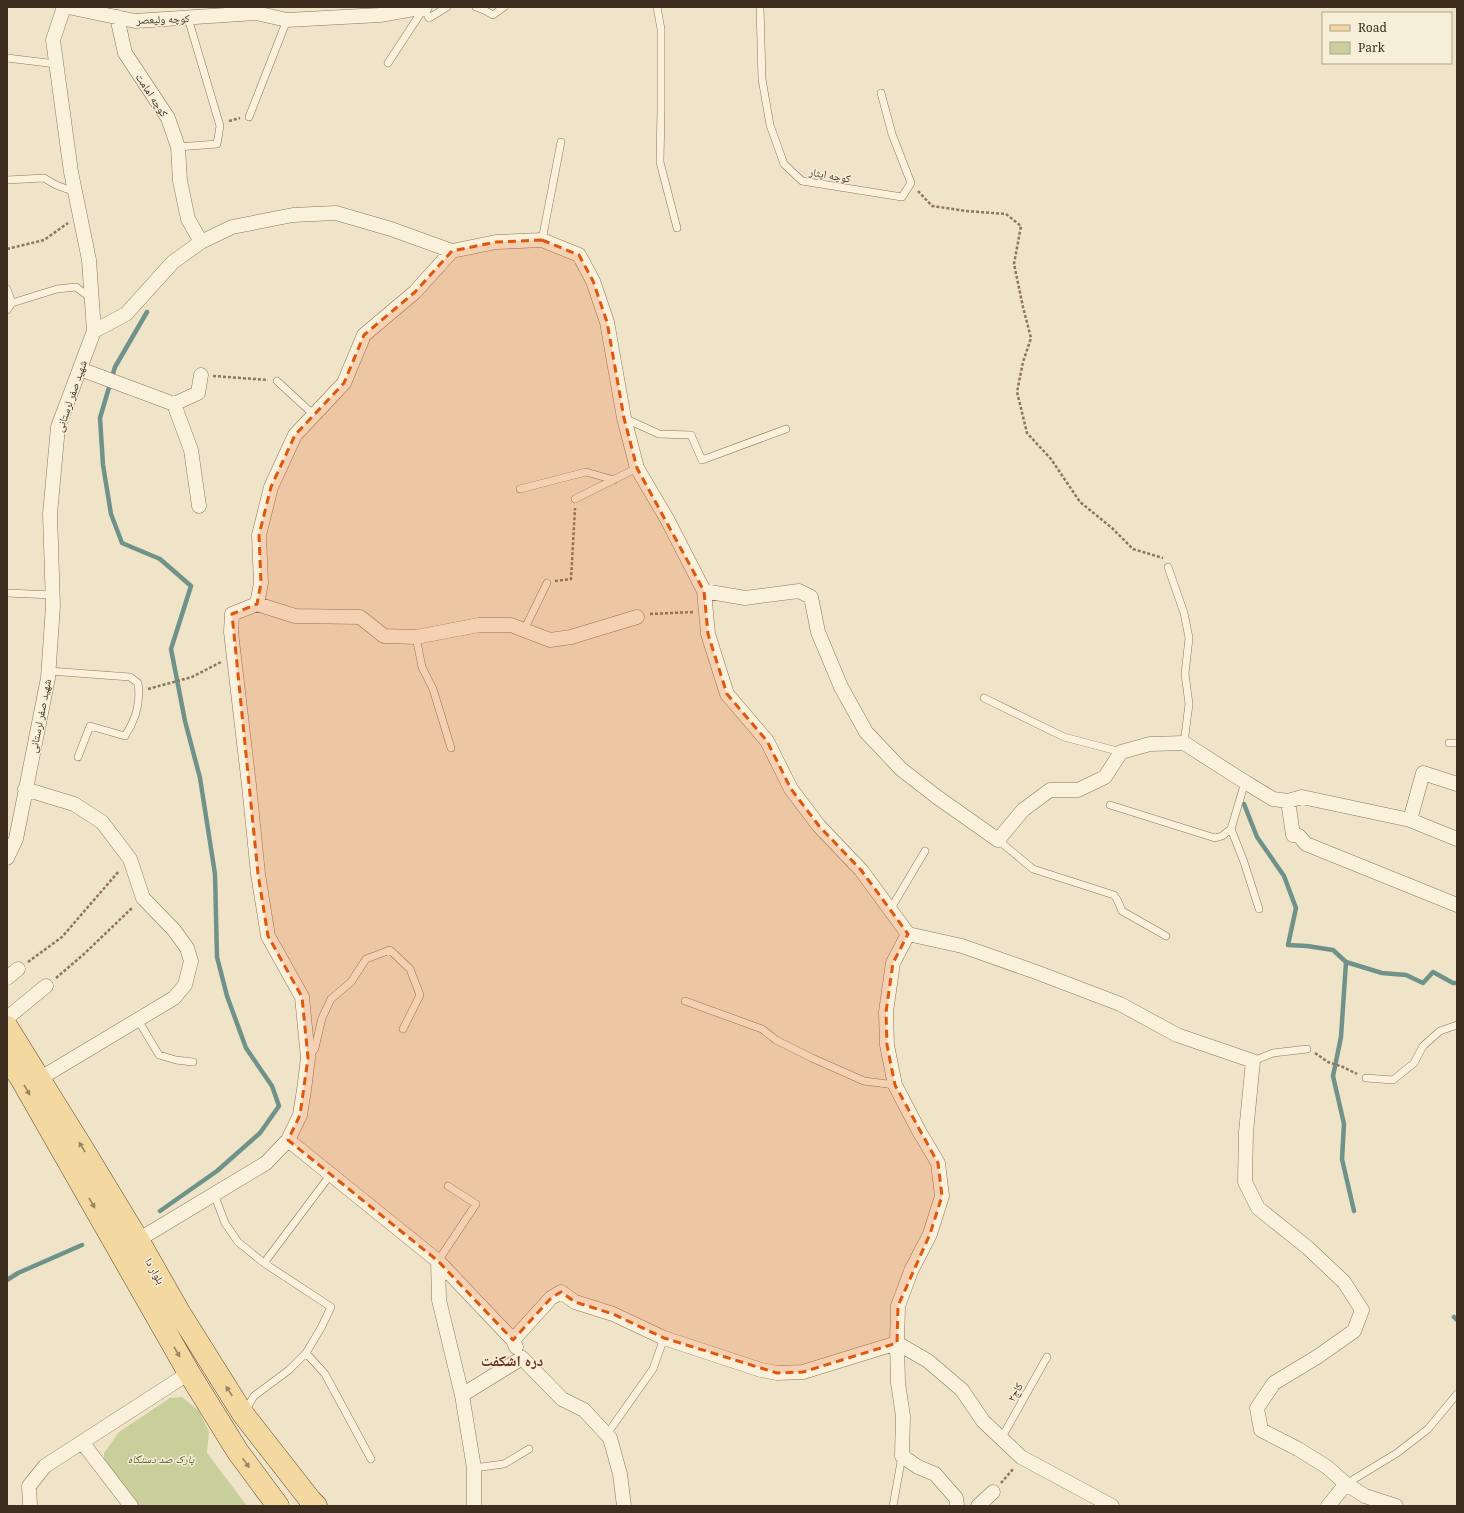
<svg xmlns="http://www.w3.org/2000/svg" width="1464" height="1513" viewBox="0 0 1464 1513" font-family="'Noto Serif','Noto Naskh Arabic',serif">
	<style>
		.green { fill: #c9cf9b }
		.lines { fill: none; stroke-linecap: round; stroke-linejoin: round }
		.stream { stroke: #6f938a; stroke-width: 4.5 }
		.lane-casing { stroke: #8d765c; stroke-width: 8 }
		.street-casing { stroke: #8d765c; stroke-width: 15 }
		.primary-casing { stroke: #5b4430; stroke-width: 23 }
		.path { stroke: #8d765c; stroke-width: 2.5; stroke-dasharray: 3 2; stroke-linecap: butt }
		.lane { stroke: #faf1dc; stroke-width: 7 }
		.street { stroke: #faf1dc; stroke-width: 14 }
		.primary { stroke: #f3d9a0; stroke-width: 22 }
		.oneway { fill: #988460 }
		.marked { fill: #df570d; fill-opacity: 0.2; stroke: #df570d; stroke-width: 3; stroke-dasharray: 8 5; stroke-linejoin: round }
		.labels { text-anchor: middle; stroke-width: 3; stroke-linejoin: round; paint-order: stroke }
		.street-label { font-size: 11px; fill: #3d2e20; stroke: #f7eed8 }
		.park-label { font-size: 11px; font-style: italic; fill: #4d5a26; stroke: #f7eed8 }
		.district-label { font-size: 15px; font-weight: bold; fill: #6b2e1e; stroke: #f7eed8 }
	</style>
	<rect width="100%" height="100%" fill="#f0e4c8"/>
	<path class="green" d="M182 1397 199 1411 209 1432 207 1453 247 1506H139L104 1461V1453L119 1432 170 1398Z"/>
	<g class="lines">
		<path class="stream" d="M147 312 115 367 100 418 103 465 111 514 122 543 160 559 191 586 171 649 185 721 200 778 215 874 217 957 227 996 246 1048 272 1086 279 1106 260 1133 217 1171 160 1211
			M1244 804 1257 837 1284 876 1296 908 1288 945 1307 946 1333 950 1346 962 1341 1037 1333 1076 1344 1124 1342 1159 1354 1211
			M1346 962 1382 973 1406 975 1423 983 1433 972 1453 983H1457
			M7 1280 18 1273 82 1245
			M1454 1317 1457 1320"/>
		<defs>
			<path id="lane" d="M476 7 484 10 493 15 504 7
				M657 7 661 29V109L660 162 677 228
				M760 7 762 79 770 125 784 164 802 181 902 197 911 183 892 134 881 93
				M7 58 56 64
				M388 63 424 8 429 18 447 7
				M249 117 287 20
				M178 147 217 144 220 126 188 18
				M7 180 44 178 56 185 75 192
				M542 240 561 142
				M7 289 12 303
				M7 310 12 303 57 289 76 287 92 299
				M277 381 314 415
				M624 418 659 434 691 435 702 460 786 429
				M520 489 586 472 614 480
				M575 499 637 468
				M1168 567 1184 613 1189 638 1185 674 1189 704 1184 743
				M7 593 53 595
				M524 630 547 583
				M416 637 422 667 433 689 451 748
				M49 671 130 677 138 683C141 703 136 719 125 736L90 726 78 757
				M984 698 1064 737 1121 752
				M1449 743H1457
				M1110 805 1215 838 1222 836 1231 829 1245 782
				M1231 829 1244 862 1259 909
				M998 840 1033 869 1114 895C1119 901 1119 905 1122 911L1166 936
				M890 910 925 851
				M685 1001 762 1029 776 1040 812 1058 864 1081 895 1085
				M138 1020 159 1055 176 1060 193 1062
				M309 1057 315 1048 322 1018 331 999 351 982 366 959 390 950 410 969 420 995 403 1029
				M1253 1061 1273 1053 1307 1049
				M1366 1078 1393 1080 1414 1063 1423 1046 1440 1031 1457 1025
				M214 1194 225 1223 238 1242 264 1263 331 1174
				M438 1261 476 1204 448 1186
				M306 1353 325 1374 371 1459
				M245 1411 254 1396 289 1370 306 1353 321 1328 331 1307 264 1263
				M607 1434 653 1369 664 1338
				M1001 1439 1047 1357
				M474 1468 504 1464 529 1449
				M1346 1484 1397 1453 1428 1429 1457 1394
				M893 1506 902 1456"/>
			<path id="street" d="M68 7 135 21 256 13 287 20 380 15 425 7
				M117 17 125 53 168 118 178 147 180 181 188 219 201 242
				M94 331 126 314 173 262 201 242 232 227 293 215 336 213 391 229 452 251 496 242 542 240 579 255 593 281 607 322 624 418 637 468 667 519 704 591 708 634 727 694 767 741 791 789 819 826 861 870 908 934 962 946 1036 972 1120 1004 1177 1035 1253 1061 1246 1132 1245 1182 1258 1208 1308 1248 1344 1282 1362 1310 1354 1331 1317 1357 1274 1383 1257 1408 1261 1430 1298 1449 1327 1467 1346 1484 1365 1496 1396 1506
				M80 369 174 404 198 393 201 375
				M174 404 191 450 199 506
				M704 591 745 598 799 591 811 597 818 632 841 687 866 732 901 769 937 797 998 840 1023 810 1050 790H1078L1105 777 1121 752 1150 744 1184 743 1245 782 1273 799 1288 801 1302 797 1410 820 1457 839
				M257 604 295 616 360 617 384 636 416 637 479 625H511L550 640 571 637 637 617
				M25 789 74 804 102 822 130 859 143 898 174 930 187 948 191 961 185 985 174 998 39 1079
				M1288 801 1293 835 1299 836 1306 844 1457 905
				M1410 820 1423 773 1457 784
				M7 858 16 839 48 678 53 606 50 514 58 427 94 331 89 260 71 172 53 40 64 7
				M7 978 18 969
				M7 1018 46 986
				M288 1140 438 1261
				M138 1240 266 1163 288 1140 300 1115 304 1090 308 1058 302 997 268 936 258 874 249 785 231 632 232 614 257 604 261 583 259 535 271 487 295 435 344 383 364 335 415 292 452 251
				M513 1340 551 1298 561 1292 575 1302 613 1314 664 1338 761 1370 777 1373 803 1372 897 1343 898 1306 911 1271 930 1234 942 1196 938 1163 919 1131 895 1085 887 1045 886 1012 893 963 908 934
				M897 1343 928 1361 962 1390 983 1421 1021 1457 1112 1506
				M897 1343 898 1383 903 1416 902 1456 918 1467 935 1474 956 1498 957 1506
				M462 1395 439 1300 438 1261 513 1340 516 1347
				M82 1442 131 1506
				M30 1506 29 1486 45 1466 189 1373
				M474 1506V1468L462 1395 522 1358 562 1399 584 1410 610 1438 620 1474 624 1506
				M978 1506 993 1492
				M1328 1506 1346 1484"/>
			<path id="primary" d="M7 1027 81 1146 138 1240 179 1312 243 1414 311 1501 316 1506
				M7 1057 22 1080 189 1373 238 1452 278 1506"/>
		</defs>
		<use href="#lane" class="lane-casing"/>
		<use href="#street" class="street-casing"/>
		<use href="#primary" class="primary-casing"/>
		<path class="path" d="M229 121 240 118
			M918 191 932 206 966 211 1006 214 1021 226 1014 264 1023 307 1031 338 1023 362 1017 392 1027 433 1051 459 1080 502 1112 528 1133 549 1163 558
			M7 249 44 240 68 223
			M213 376 268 380
			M555 581 571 579 575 508
			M650 614 693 612
			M148 689 192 677 221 662
			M28 962 62 937 119 871
			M56 978 84 954 133 907
			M1315 1053 1328 1062 1343 1067 1357 1074
			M1001 1483 1014 1468"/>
		<use href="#lane" class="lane"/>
		<use href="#street" class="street"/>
		<use href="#primary" class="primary"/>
	</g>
	<defs><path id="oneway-solid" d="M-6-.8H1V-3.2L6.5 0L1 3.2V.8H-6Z"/></defs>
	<g class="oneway">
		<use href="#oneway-solid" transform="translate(27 1090) rotate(60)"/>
		<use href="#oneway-solid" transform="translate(82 1147) rotate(-121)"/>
		<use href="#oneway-solid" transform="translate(92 1203) rotate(60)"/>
		<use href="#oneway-solid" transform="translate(177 1352) rotate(60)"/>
		<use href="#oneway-solid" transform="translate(229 1391) rotate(-123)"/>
		<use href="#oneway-solid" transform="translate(246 1463) rotate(54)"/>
	</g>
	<path class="marked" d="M542 240 579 255 593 281 607 322 624 418 637 468 704 591 708 634 727 694 767 741 791 789 819 826 861 870 908 934 893 963 886 1012 887 1045 895 1085 938 1163 942 1196 930 1234 898 1306 897 1343 803 1372 777 1373 664 1338 613 1314 575 1302 561 1292 551 1298 513 1340 438 1261 288 1140 300 1115 308 1058 302 997 268 936 258 874 232 614 257 604 261 583 259 535 271 487 295 435 344 383 364 335 415 292 452 251 496 242Z"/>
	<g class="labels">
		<g class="street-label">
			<text transform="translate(163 19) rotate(-2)" y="4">کوچه ولیعصر</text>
			<text transform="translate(152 95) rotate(57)" y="4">کوچه امامت</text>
			<text transform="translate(830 175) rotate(10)" y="4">کوچه ایثار</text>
			<text transform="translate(71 396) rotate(-71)" y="4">شهید صفر لرستانی</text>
			<text transform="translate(40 716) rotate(-79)" y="4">شهید صفر لرستانی</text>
			<text transform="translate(155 1271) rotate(60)" y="4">بلوار دا</text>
			<text transform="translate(1015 1392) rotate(-61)" y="4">کاج۲</text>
		</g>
		<g class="park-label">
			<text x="161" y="1463">پارک صد دستگاه</text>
		</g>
		<g class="district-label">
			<text x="512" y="1366">دره اشکفت</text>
		</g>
	</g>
	<rect width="1464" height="1513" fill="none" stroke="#3d2e20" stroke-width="16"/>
	<rect x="1322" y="12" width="130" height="52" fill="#f7eed8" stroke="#ada18e"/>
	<rect x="1330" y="25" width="20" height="6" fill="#f3d9a0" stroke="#ada18e"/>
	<text x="1358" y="32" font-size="12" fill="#3d2e20">Road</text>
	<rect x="1330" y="42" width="20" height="12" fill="#c9cf9b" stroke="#ada18e"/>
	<text x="1358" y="52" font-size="12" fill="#3d2e20">Park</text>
</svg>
